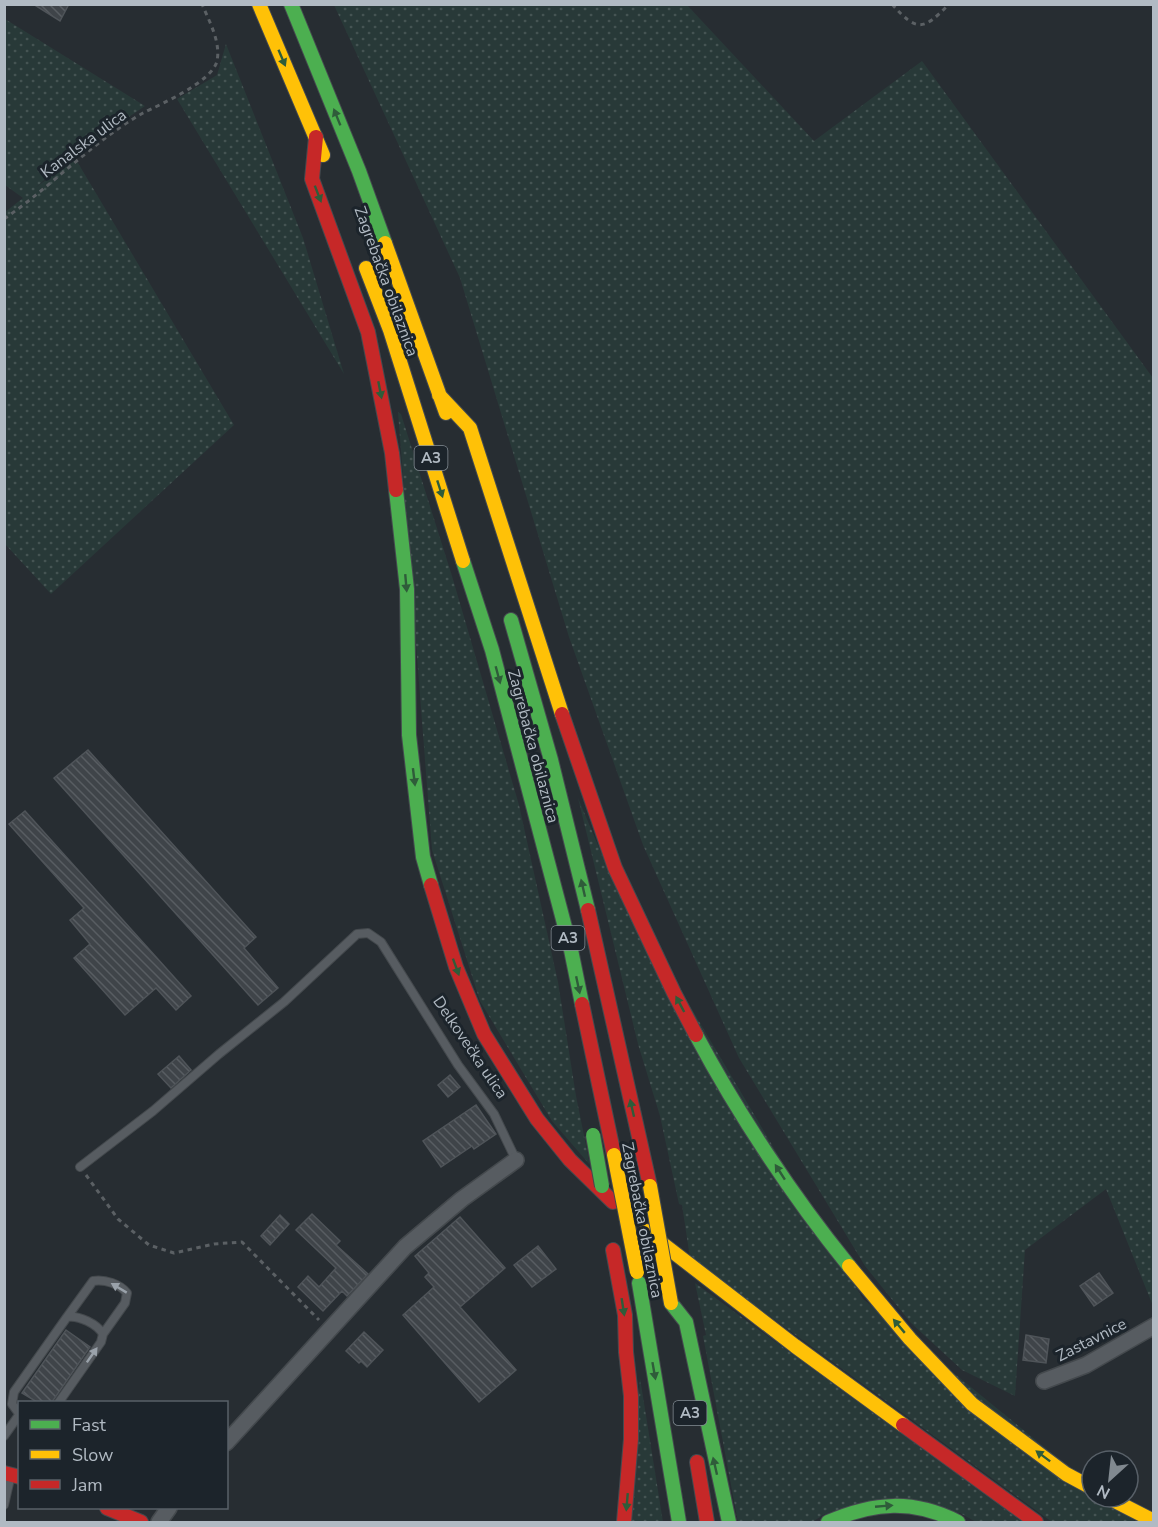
<svg xmlns="http://www.w3.org/2000/svg" width="1158" height="1527" viewBox="0 0 1158 1527" font-family="'Nunito Sans',sans-serif">
	<style>
		.grass { fill: url(#grass-dots) }
		.building { fill: url(#building-back-hatch); stroke: #4f5459; stroke-width: 1.5 }
		.lines { fill: none; stroke-linecap: round; stroke-linejoin: round }
		.lane-casing { stroke: #44494d; stroke-width: 10 }
		.street-casing { stroke: #44494d; stroke-width: 18 }
		.fast-casing { stroke: #454a4f; stroke-width: 16 }
		.slow-casing { stroke: #454a4f; stroke-width: 16 }
		.jam-casing { stroke: #454a4f; stroke-width: 16 }
		.path { stroke: #5b6064; stroke-width: 3; stroke-dasharray: 4.5 4.5; stroke-linecap: butt }
		.lane { stroke: #575c61; stroke-width: 8 }
		.street { stroke: #575c61; stroke-width: 15 }
		.fast { stroke: #4caf50; stroke-width: 14 }
		.slow { stroke: #ffc107; stroke-width: 14 }
		.jam { stroke: #c62828; stroke-width: 14 }
		.fast-bridge-casing { stroke: #44494d; stroke-width: 16; stroke-linecap: butt }
		.slow-bridge-casing { stroke: #44494d; stroke-width: 16; stroke-linecap: butt }
		.fast-bridge { stroke: #4caf50; stroke-width: 14 }
		.slow-bridge { stroke: #ffc107; stroke-width: 14 }
		.oneway { fill: #2f5c3a }
		.oneway2 { fill: #9aa2aa }
		.labels { text-anchor: middle; stroke-width: 6; stroke-linejoin: round; paint-order: stroke }
		.shield { fill: #1c242b; stroke: #848d95; stroke-width: 1.5 }
		.shield-label { font-size: 15px; font-weight: bold; fill: #b1bac3 }
		.street-label { font-size: 16px; fill: #b1bac3; stroke: #1c242b }
	</style>
	<defs>
		<pattern id="grass-dots" width="8" height="8" patternUnits="userSpaceOnUse" patternTransform="scale(1.5)"><rect width="8" height="8" fill="#283938"/><path d="M2 2h.1M6 6h.1" fill="none" stroke="#455453" stroke-width="1.8" stroke-linecap="round"/></pattern>
		<pattern id="building-back-hatch" width="6" height="6" patternUnits="userSpaceOnUse" patternTransform="scale(1.5)"><rect width="6" height="6" fill="#3f4449"/><path d="M-1 5l2 2M0 0l6 6M5-1l2 2" fill="none" stroke="#585d62"/></pattern>
	</defs>
	<rect width="100%" height="100%" fill="#272d32"/>
	<path class="grass" d="M334 5H687L814 141 922 61 1153 378V1306L1106 1189 1025 1250 1015 1396 962 1370 911 1323 865 1266 739 1058 643 845 569 637 460 278Z
		M5 19 145 106 73 155 35 188 75 158 234 425 51 594 5 544V212L23 198 5 185Z
		M226 44 303 238 344 374 177 99 217 75Z
		M398 412 401 414 452 576 519 805 558 982 576 1096 590 1165 552 1121 480 1001 432 850Z
		M578 798 605 862 863 1299 1136 1522H1052L690 1258 682 1205 679 1204 660 1116 638 1044Z
		M695 1283 1022 1522H976L960 1513 825 1514 812 1522H738L703 1336 706 1335Z
		M640 1378 663 1522H632Z"/>
	<path class="building" d="M33 4H69L60 21Z
		M88 750 256 937 244 948 278 988 258 1005 54 778Z
		M25 811 191 996 176 1010 156 988 125 1015 74 958 90 944 70 920 84 908 9 824Z
		M179 1056 191 1070 171 1088 158 1074Z
		M450 1075 460 1087 448 1097 438 1085Z
		M476 1105 496 1134 474 1149 472 1146 441 1167 423 1141Z
		M312 1214 340 1241 336 1245 368 1274 347 1296 342 1291 323 1311 298 1287 308 1276 319 1287 336 1268 296 1230Z
		M280 1215 289 1224 270 1245 261 1236Z
		M460 1217 505 1268 460 1307 516 1370 479 1402 403 1315 434 1287 425 1277 429 1273 415 1256Z
		M538 1246 556 1269 532 1287 514 1265Z
		M1099 1273 1113 1293 1094 1306 1080 1286Z
		M66 1330 90 1347 52 1402H37L22 1393Z
		M364 1332 383 1350 367 1367 361 1361 359 1363 346 1351Z
		M1026 1335 1049 1339 1046 1363 1023 1360Z"/>
	<g class="lines">
		<defs>
			<path id="lane" d="M80 1167 153 1111 219 1054 284 1002 357 934 368 933 381 942 458 1065 494 1114 516 1160
				M67 1317 93 1281C105 1279 120 1284 127 1293L125 1303 103 1334
				M20 1415 12 1404 14 1392 67 1317C79 1315 97 1324 103 1334L101 1342 59 1402
				M4 1436 19 1415
				M4 1505 10 1479"/>
			<path id="street" d="M1044 1381 1086 1365 1154 1326
				M226 1443 405 1247 462 1199 516 1160
				M159 1522 169 1508"/>
			<path id="fast" d="M291 4 359 171 385 243
				M396 490 407 589 409 735 423 857 431 885
				M463 561 492 650 571 950 582 1004
				M511 620 551 760 588 910
				M696 1035C738 1114 793 1197 849 1266
				M639 1283 679 1522
				M671 1303 686 1322 729 1522
				M828 1522C874 1502 913 1499 958 1522"/>
			<path id="slow" d="M259 4 323 155
				M385 243 446 413
				M366 268 390 330 463 561
				M439 395 470 428 562 714
				M646 1231 795 1346 903 1425
				M849 1266 910 1339 972 1404 1066 1474 1092 1488
				M1107 1497 1154 1521"/>
			<path id="jam" d="M316 137 312 179 368 332 392 453 396 490
				M562 714 615 868 674 993 696 1035
				M431 885 456 967 484 1034 537 1119 570 1160 613 1202
				M588 910 650 1186
				M582 1004 614 1155
				M613 1250 625 1315 626 1352 631 1396V1439L624 1522
				M903 1425 1036 1522
				M697 1462 707 1522
				M4 1473 20 1477
				M107 1508 141 1522"/>
		</defs>
		<use href="#lane" class="lane-casing"/>
		<use href="#street" class="street-casing"/>
		<use href="#fast" class="fast-casing"/>
		<use href="#slow" class="slow-casing"/>
		<use href="#jam" class="jam-casing"/>
		<path class="path" d="M892 4C917 33 924 30 949 4
			M4 219C52 186 92 142 143 113 161 104 212 82 217 61 221 42 209 21 202 4
			M86 1175 118 1219 149 1245 174 1253 214 1244 242 1242 319 1320"/>
		<use href="#lane" class="lane"/>
		<use href="#street" class="street"/>
		<use href="#fast" class="fast"/>
		<use href="#slow" class="slow"/>
		<use href="#jam" class="jam"/>
		<defs>
			<path id="fast-bridge" d="M593 1135 602 1186"/>
			<path id="slow-bridge" d="M614 1155 637 1272
				M650 1186 671 1303"/>
		</defs>
		<use href="#fast-bridge" class="fast-bridge-casing"/>
		<use href="#slow-bridge" class="slow-bridge-casing"/>
		<use href="#fast-bridge" class="fast-bridge"/>
		<use href="#slow-bridge" class="slow-bridge"/>
	</g>
	<defs><path id="oneway-solid" d="M-6-.8H1V-3.2L6.5 0L1 3.2V.8H-6Z" transform="scale(1.5)"/></defs>
	<g class="oneway">
		<use href="#oneway-solid" transform="translate(282 58) rotate(67)"/>
		<use href="#oneway-solid" transform="translate(337 117) rotate(-112)"/>
		<use href="#oneway-solid" transform="translate(318 194) rotate(69)"/>
		<use href="#oneway-solid" transform="translate(380 390) rotate(79)"/>
		<use href="#oneway-solid" transform="translate(440 489) rotate(72)"/>
		<use href="#oneway-solid" transform="translate(406 583) rotate(85)"/>
		<use href="#oneway-solid" transform="translate(498 675) rotate(75)"/>
		<use href="#oneway-solid" transform="translate(414 777) rotate(83)"/>
		<use href="#oneway-solid" transform="translate(583 888) rotate(-103)"/>
		<use href="#oneway-solid" transform="translate(456 967) rotate(70)"/>
		<use href="#oneway-solid" transform="translate(578 985) rotate(78)"/>
		<use href="#oneway-solid" transform="translate(680 1004) rotate(-118)"/>
		<use href="#oneway-solid" transform="translate(632 1108) rotate(-103)"/>
		<use href="#oneway-solid" transform="translate(780 1172) rotate(-123)"/>
		<use href="#oneway-solid" transform="translate(623 1307) rotate(81)"/>
		<use href="#oneway-solid" transform="translate(899 1326) rotate(-130)"/>
		<use href="#oneway-solid" transform="translate(654 1371) rotate(80)"/>
		<use href="#oneway-solid" transform="translate(1043 1456) rotate(-143)"/>
		<use href="#oneway-solid" transform="translate(715 1466) rotate(-103)"/>
		<use href="#oneway-solid" transform="translate(627 1502) rotate(95)"/>
		<use href="#oneway-solid" transform="translate(884 1506) rotate(-5)"/>
	</g>
	<g class="oneway2">
		<use href="#oneway-solid" transform="translate(119 1288) rotate(-149)"/>
		<use href="#oneway-solid" transform="translate(92 1355) rotate(-55)"/>
	</g>
	<g class="labels">
		<g class="shield">
			<rect x="414.5" y="446" width="33" height="24" rx="4.5"/>
			<rect x="551.5" y="926" width="33" height="24" rx="4.5"/>
			<rect x="673.5" y="1401" width="33" height="24" rx="4.5"/>
		</g>
		<g class="shield-label">
			<text x="431" y="463">A3</text>
			<text x="568" y="943">A3</text>
			<text x="690" y="1418">A3</text>
		</g>
		<g class="street-label">
			<text transform="translate(83 143) rotate(-37)" y="6">Kanalska ulica</text>
			<text transform="translate(387 281) rotate(70)" y="6">Zagrebačka obilaznica</text>
			<text transform="translate(534 746) rotate(75)" y="6">Zagrebačka obilaznica</text>
			<text transform="translate(471 1047) rotate(56)" y="6">Delkovečka ulica</text>
			<text transform="translate(643 1220) rotate(79)" y="6">Zagrebačka obilaznica</text>
			<text transform="translate(1091 1339) rotate(-27)" y="6">Zastavnice</text>
		</g>
	</g>
	<rect width="1158" height="1527" fill="none" stroke="#b1bac3" stroke-width="12"/>
	<rect x="18" y="1401" width="210" height="108" fill="#1c242b" stroke="#586068" stroke-width="1.5"/>
	<rect x="30" y="1420" width="30" height="9" fill="#4caf50" stroke="#586068" stroke-width="1.5"/>
	<text x="72" y="1431" font-size="18" fill="#b1bac3">Fast</text>
	<rect x="30" y="1450" width="30" height="9" fill="#ffc107" stroke="#586068" stroke-width="1.5"/>
	<text x="72" y="1461" font-size="18" fill="#b1bac3">Slow</text>
	<rect x="30" y="1480" width="30" height="9" fill="#c62828" stroke="#586068" stroke-width="1.5"/>
	<text x="72" y="1491" font-size="18" fill="#b1bac3">Jam</text>
	<g transform="translate(1110 1479) rotate(207)"><circle r="28" fill="#1c242b" stroke="#586068" stroke-width="1.5"/>
	<path d="M0-4.5L10 22L0 15L-10 22Z" fill="#818990"/>
	<text y="-9" font-size="16" font-weight="bold" text-anchor="middle" fill="#b1bac3">N</text>
	</g>
</svg>
